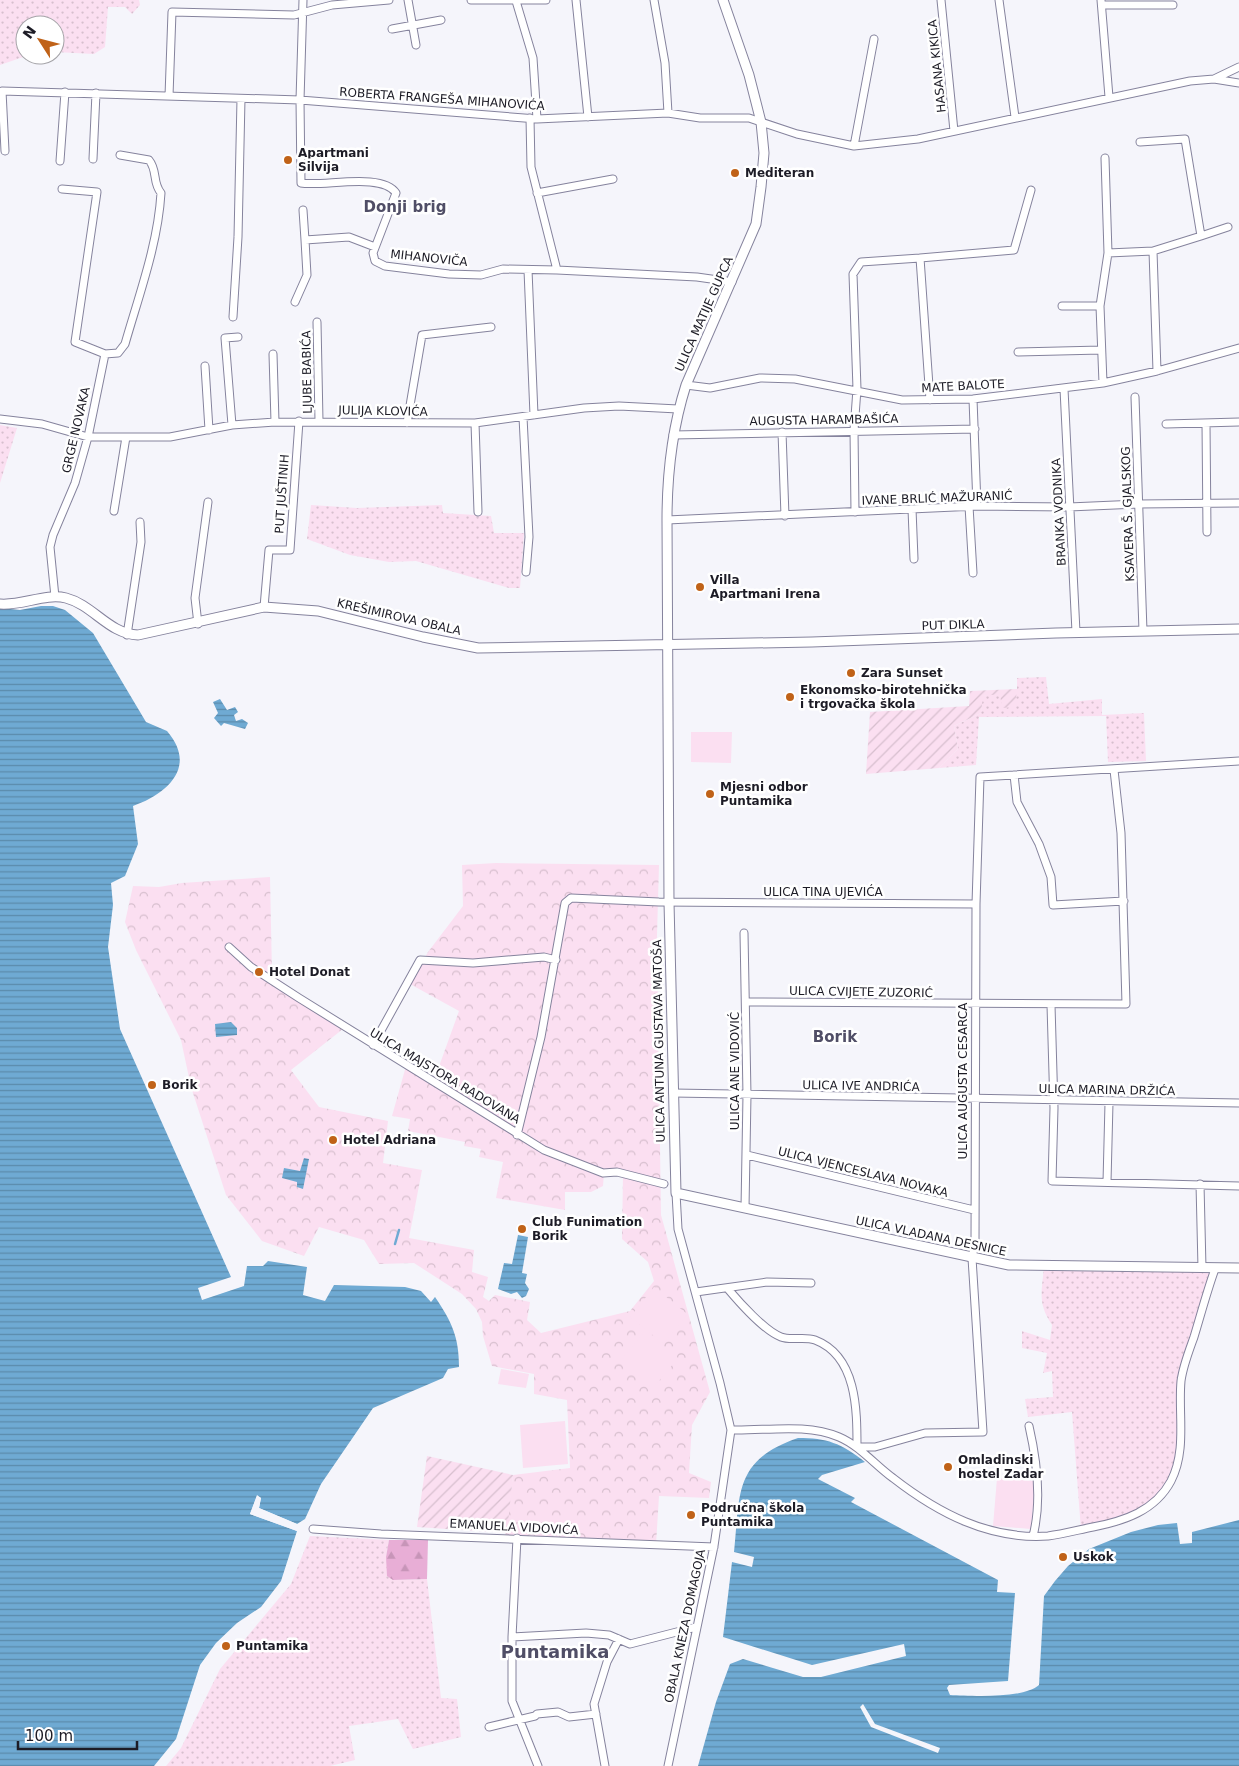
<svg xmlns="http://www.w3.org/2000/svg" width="1239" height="1766" viewBox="0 0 1239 1766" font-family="'DejaVu Sans',sans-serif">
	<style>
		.grass { fill: url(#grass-dots) }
		.forest { fill: url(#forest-firs) }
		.park { fill: url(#park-crowns) }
		.garden { fill: url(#garden-furrows) }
		.pitch { fill: #fbdff1 }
		.water { fill: url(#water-rules) }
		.pier { fill: #f5f5fb }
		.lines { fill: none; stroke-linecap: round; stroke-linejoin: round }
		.stream { stroke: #6faad3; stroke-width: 2.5 }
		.minor-casing { stroke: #85839d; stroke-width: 9 }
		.tertiary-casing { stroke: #85839d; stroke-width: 11 }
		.minor { stroke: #fff; stroke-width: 7 }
		.tertiary { stroke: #fff; stroke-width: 9 }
		.poi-dot { fill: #c06218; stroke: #fff; stroke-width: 2 }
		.labels { text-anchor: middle; stroke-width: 5; stroke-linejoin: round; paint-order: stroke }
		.street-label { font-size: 12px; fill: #1d1c26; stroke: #fff }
		.poi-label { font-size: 12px; font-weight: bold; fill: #1d1c26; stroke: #fff; text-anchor: start }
		.quarter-label { font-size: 15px; font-weight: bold; fill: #504e66; stroke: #fff }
		.district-label { font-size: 18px; font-weight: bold; fill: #504e66; stroke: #fff }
	</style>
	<defs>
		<pattern id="grass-dots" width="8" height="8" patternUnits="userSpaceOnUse" patternTransform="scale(1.25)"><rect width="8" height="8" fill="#fbdff1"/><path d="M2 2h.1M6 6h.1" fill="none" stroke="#d7bfce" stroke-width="1.8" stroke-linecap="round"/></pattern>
		<pattern id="forest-firs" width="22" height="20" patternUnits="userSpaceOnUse" patternTransform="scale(1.25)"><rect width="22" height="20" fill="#e8aed6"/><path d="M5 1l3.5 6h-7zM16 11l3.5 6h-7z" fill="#c795b8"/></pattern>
		<pattern id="park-crowns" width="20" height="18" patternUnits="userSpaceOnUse" patternTransform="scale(1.25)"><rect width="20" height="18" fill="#fbdff1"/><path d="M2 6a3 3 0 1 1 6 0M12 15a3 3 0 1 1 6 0" fill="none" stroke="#d7bfce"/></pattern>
		<pattern id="garden-furrows" width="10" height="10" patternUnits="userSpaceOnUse" patternTransform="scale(1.25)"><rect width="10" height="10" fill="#fbdff1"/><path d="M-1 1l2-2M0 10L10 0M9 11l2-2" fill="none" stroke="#d7bfce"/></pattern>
		<pattern id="water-rules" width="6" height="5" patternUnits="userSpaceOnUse" patternTransform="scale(1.25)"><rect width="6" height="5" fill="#6faad3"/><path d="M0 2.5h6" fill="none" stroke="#5b8aab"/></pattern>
	</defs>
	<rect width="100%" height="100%" fill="#f5f5fb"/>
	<path class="grass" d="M0 0H139L140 5 132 14 125 7H108L105 47 94 54 55 52V25H25V55H29L0 65Z
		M0 425 17 428 0 483Z
		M311 505 357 508 442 505 443 513 491 516 494 533H524L520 588H509L416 561 389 562 350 555 307 539Z
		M1046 677 1049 704 1102 699V715L1144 713 1146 761 1108 762 1106 716 979 717 976 765 939 768 958 749 954 726 981 713 982 696 1017 689V678Z
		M1044 1266 1215 1269 1184 1369 1180 1456 1170 1482 1137 1515 1081 1530 1072 1412 1028 1417 1025 1399 1053 1397 1052 1371 1043 1373 1047 1353 1022 1348V1331L1050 1340 1052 1325C1037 1303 1042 1291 1044 1266Z
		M310 1536 389 1540 386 1557 393 1580 427 1579 441 1698 457 1699 461 1737 413 1749 398 1719 349 1726 355 1760 330 1766H166L181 1748 220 1669 291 1584Z"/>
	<path class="forest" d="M389 1540H428L427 1579 393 1580 387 1576 386 1557Z"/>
	<path class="park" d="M496 863 659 865 657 935 661 1215 710 1392 692 1425 689 1473 711 1482 709 1498 659 1496 656 1545 505 1538 513 1475 570 1468 567 1400 534 1394V1374L492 1366 483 1336 482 1322 476 1309 462 1294 414 1263 379 1264 364 1240 319 1227 304 1256 262 1241 226 1195 191 1087 181 1040 136 950 125 922 133 886 159 887 182 883 270 877 272 974 343 1029 291 1070 319 1107 388 1121 383 1163 422 1170 409 1238 474 1250 472 1272 488 1277 483 1297 489 1301 495 1295 530 1302 527 1320 541 1333 630 1311 654 1281 648 1262 622 1239 623 1175 604 1173 603 1186 591 1192H565V1210L496 1198 503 1162 479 1157 481 1149 464 1146 465 1142 408 1131 410 1119 392 1116 406 1066 441 1079 437 1072 459 1011 410 984 428 952 463 906 462 865Z"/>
	<path class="garden" d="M1017 689 1015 707 1002 708 1000 694 983 696 981 713 954 726 958 749 939 768 866 774 870 712 969 706 970 691Z
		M427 1456 513 1475 507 1533 417 1527Z"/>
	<path class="pitch" d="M691 732H732L731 763 691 762Z
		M654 1287 687 1314 664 1344 630 1317Z
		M645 1331 678 1358 653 1388 620 1361Z
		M501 1369 529 1374 526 1388 498 1384Z
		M565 1421 568 1464 523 1468 520 1425Z
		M997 1478 1035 1481 1031 1529 993 1526Z"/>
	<path class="water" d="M41 606H53L65 610 93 633 146 722 167 731C198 767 167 794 133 806L138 844 125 876 111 883 113 905 108 947 120 1029 231 1277 198 1288 202 1300 244 1286 247 1266H263L268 1261 307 1267 303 1295 325 1301 334 1285 405 1287 421 1291 431 1302 435 1297C452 1322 459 1337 459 1367L448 1369 443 1378 373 1408 321 1484 305 1519 297 1524 259 1508 261 1498 257 1496 250 1514 297 1531 281 1581 261 1607 237 1623 216 1643 200 1665 176 1739 154 1766H0V608L20 610Z
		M220 699 227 710 235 707 238 712 234 715 236 721 242 719 248 723 245 729 224 723 221 726 214 718 218 713 213 702Z
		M231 1022 237 1028V1035L216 1037 215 1024Z
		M304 1158 309 1159 303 1189 297 1187V1182L282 1178 284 1168 300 1171Z
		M518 1235 528 1237 522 1273 527 1274 525 1283 529 1289 526 1296 522 1298 517 1292 511 1294 498 1289 504 1263 512 1264Z
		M798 1438C827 1438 841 1443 865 1462L822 1475 818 1479 855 1498 851 1502 998 1580 997 1592 1015 1593 1008 1681 949 1685 947 1688 950 1695C971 1696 1023 1699 1039 1685L1044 1596 1055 1581 1068 1566 1089 1549 1131 1532 1158 1525 1177 1523 1180 1544 1192 1543V1532L1239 1520V1766H698L716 1702 730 1664 743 1659 803 1677H821L906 1656 904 1644 812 1665 723 1637 732 1562 752 1567 754 1557 734 1552C740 1493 734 1460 798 1438Z"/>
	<path class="pier" d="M257 1495 261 1498 259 1508 297 1524V1526L257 1510 258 1499 253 1512 297 1529V1531L250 1514Z
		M863 1704 875 1724 940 1748 938 1753 871 1727 860 1707Z"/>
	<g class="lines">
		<path class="stream" d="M395 1244 399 1230"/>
		<defs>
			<path id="minor" d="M408 0 416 45
				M471 0H546
				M576 0 588 117
				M654 0 665 63 668 113
				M941 0 954 131
				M999 0 1015 117
				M1101 0 1109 97
				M516 1 533 58 537 119
				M1102 5H1173
				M392 29 441 20
				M1214 79 1239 67
				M169 96 172 12 294 15 332 5 389 0
				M530 118 531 167 557 270
				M1140 142 1185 139 1201 236 1153 251 1157 371
				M854 146 874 39
				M5 151 2 91 300 100 303 0
				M1105 158 1108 253 1153 251
				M93 159 96 93
				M60 161 65 92
				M62 189 97 192 75 342 105 354 118 353 125 344C139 295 158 244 161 193 152 182 158 171 149 160L120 155
				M537 193 613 179
				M303 210 305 240 349 237 375 247
				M1201 236 1228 227
				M920 258 1014 250 1031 190
				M528 270 534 415
				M732 282 697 277 557 270 503 269 481 275 449 274 385 266 375 261 373 253 396 193C382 172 323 187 301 183L300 100 537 119 668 113 700 118H749L797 134 854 146 918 139 1190 81 1214 79 1239 83
				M295 302 307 275 305 240
				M1062 306H1100L1103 383
				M1100 306 1108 253
				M233 317 238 237 241 99
				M317 322 319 421
				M1018 352 1101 350
				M273 354 275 422
				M205 366 209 430
				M686 385 710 388 760 378 795 379 902 400 973 399 1103 383 1157 371 1239 348
				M1064 389 1076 632
				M1135 397 1143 631
				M973 399 977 506
				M523 417 529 537 526 572
				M0 419 42 424 88 437H170L232 425 275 422 475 423 584 408 619 406 678 409
				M407 423 422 335 491 327
				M475 423 478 512
				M1206 423 1207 532
				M1166 424 1239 422
				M232 425 225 338 238 337
				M782 432 785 516
				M673 435 975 429
				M969 506 973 573
				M912 509 914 559
				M114 511 126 437
				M855 512 854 430 857 389 853 274 861 262 920 258 930 400
				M667 520 977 506 1069 507 1138 504 1239 503
				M55 597 50 547 53 535 75 483 88 437 105 354
				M264 607 269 550H290L299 421
				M198 624 195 598 208 502
				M127 635 141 542 140 522
				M1014 775 1017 802 1039 844 1051 877 1053 905 1124 901
				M744 933 747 1095 745 1208
				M229 947 251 967 299 998 544 1150 603 1173 617 1172 664 1184
				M746 1002 1126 1004 1121 833 1114 770
				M1051 1005 1054 1108 1052 1181 1239 1186
				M373 1045 420 960 473 963 544 957 556 960
				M673 1093 1239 1103
				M517 1135 541 1037 565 903 571 898 659 902 976 904
				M747 1155 974 1210
				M1107 1182 1109 1103
				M1200 1184 1202 1268
				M728 1289C739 1302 765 1331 781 1337 791 1341 804 1336 815 1340 857 1356 857 1410 857 1447H875L925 1433 983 1432 972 1258 975 1243 976 904 980 777 1239 761
				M696 1292 767 1282 811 1283
				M1029 1426C1037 1461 1042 1501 1033 1536
				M731 1430C766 1431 806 1423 839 1437 860 1446 875 1465 893 1478 938 1513 989 1540 1048 1536 1063 1534 1078 1530 1093 1527 1124 1521 1155 1511 1171 1481 1187 1450 1178 1414 1181 1381 1183 1366 1189 1351 1194 1337 1201 1314 1207 1291 1215 1269
				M313 1529 381 1534 714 1547
				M517 1538 512 1637V1701L538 1766
				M512 1637 586 1633 609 1635 630 1644 696 1627
				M489 1727 535 1716 537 1714 558 1712 569 1717 596 1714
				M605 1766 594 1704 607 1662 619 1639
				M668 1766 714 1546 731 1430 720 1383 678 1229 676 1193"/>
			<path id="tertiary" d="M723 0 749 75 761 122 764 153 761 187 756 224 686 385C672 429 667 474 667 520L669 902 676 1193 1009 1265 1239 1268
				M0 604C22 606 45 593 66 598 93 605 109 634 138 635L264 607 318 611 423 637 478 648 812 642 1056 633 1239 629"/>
		</defs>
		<use href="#minor" class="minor-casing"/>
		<use href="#tertiary" class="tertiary-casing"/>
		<use href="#minor" class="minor"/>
		<use href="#tertiary" class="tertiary"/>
	</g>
	<g class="poi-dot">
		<circle cx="288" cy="160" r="5"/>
		<circle cx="735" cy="173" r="5"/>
		<circle cx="700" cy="587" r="5"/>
		<circle cx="851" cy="673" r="5"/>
		<circle cx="790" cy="697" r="5"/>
		<circle cx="710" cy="794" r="5"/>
		<circle cx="259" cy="972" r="5"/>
		<circle cx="152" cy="1085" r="5"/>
		<circle cx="333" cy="1140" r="5"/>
		<circle cx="522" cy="1229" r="5"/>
		<circle cx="948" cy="1467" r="5"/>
		<circle cx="691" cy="1515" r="5"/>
		<circle cx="1063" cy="1557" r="5"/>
		<circle cx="226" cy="1646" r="5"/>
	</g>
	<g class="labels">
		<g class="street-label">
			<text transform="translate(937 66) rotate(-96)" y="4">HASANA KIKICA</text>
			<text transform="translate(442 99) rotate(4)" y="4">ROBERTA FRANGEŠA MIHANOVIĆA</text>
			<text transform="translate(429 258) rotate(6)" y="4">MIHANOVIČA</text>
			<text transform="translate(704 314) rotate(-66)" y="4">ULICA MATIJE GUPCA</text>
			<text transform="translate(307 372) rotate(-91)" y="4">LJUBE BABIĆA</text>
			<text transform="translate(963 386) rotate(-3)" y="4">MATE BALOTE</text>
			<text transform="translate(383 411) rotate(1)" y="4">JULIJA KLOVIĆA</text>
			<text transform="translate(824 420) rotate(-1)" y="4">AUGUSTA HARAMBAŠIĆA</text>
			<text transform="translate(76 430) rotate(-77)" y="4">GRGE NOVAKA</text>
			<text transform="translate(282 494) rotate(-86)" y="4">PUT JUŠTINIH</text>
			<text transform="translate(937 498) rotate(-2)" y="4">IVANE BRLIĆ MAŽURANIĆ</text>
			<text transform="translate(1059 512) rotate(-93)" y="4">BRANKA VODNIKA</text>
			<text transform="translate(1128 514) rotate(-92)" y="4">KSAVERA Š. GJALSKOG</text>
			<text transform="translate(399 617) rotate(13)" y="4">KREŠIMIROVA OBALA</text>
			<text transform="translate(953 625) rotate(-2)" y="4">PUT DIKLA</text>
			<text x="823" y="896">ULICA TINA UJEVIĆA</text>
			<text transform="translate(861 992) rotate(1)" y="4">ULICA CVIJETE ZUZORIĆ</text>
			<text transform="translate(659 1041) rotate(-91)" y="4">ULICA ANTUNA GUSTAVA MATOŠA</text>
			<text transform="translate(735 1071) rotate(-90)" y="4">ULICA ANE VIDOVIĆ</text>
			<text transform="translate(445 1076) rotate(31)" y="4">ULICA MAJSTORA RADOVANA</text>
			<text transform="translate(963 1081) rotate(-90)" y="4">ULICA AUGUSTA CESARCA</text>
			<text transform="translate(861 1086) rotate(1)" y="4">ULICA IVE ANDRIĆA</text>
			<text transform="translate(1107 1090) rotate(1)" y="4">ULICA MARINA DRŽIĆA</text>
			<text transform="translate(863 1172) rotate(14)" y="4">ULICA VJENCESLAVA NOVAKA</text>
			<text transform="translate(931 1236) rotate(12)" y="4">ULICA VLADANA DESNICE</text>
			<text transform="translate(514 1527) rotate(3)" y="4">EMANUELA VIDOVIĆA</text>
			<text transform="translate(685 1626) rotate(-78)" y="4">OBALA KNEZA DOMAGOJA</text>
		</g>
		<g class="poi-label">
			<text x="298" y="157">Apartmani<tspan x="298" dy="14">Silvija</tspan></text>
			<text x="745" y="177">Mediteran</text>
			<text x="710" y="584">Villa<tspan x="710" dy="14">Apartmani Irena</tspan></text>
			<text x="861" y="677">Zara Sunset</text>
			<text x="800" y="694">Ekonomsko-birotehnička<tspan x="800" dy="14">i trgovačka škola</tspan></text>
			<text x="720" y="791">Mjesni odbor<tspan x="720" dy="14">Puntamika</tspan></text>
			<text x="269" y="976">Hotel Donat</text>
			<text x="162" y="1089">Borik</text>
			<text x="343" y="1144">Hotel Adriana</text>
			<text x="532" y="1226">Club Funimation<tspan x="532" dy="14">Borik</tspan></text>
			<text x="958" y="1464">Omladinski<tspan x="958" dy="14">hostel Zadar</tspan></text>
			<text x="701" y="1512">Područna škola<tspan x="701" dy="14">Puntamika</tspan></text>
			<text x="1073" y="1561">Uskok</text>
			<text x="236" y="1650">Puntamika</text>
		</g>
		<g class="quarter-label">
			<text x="405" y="212">Donji brig</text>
			<text x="835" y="1042">Borik</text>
		</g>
		<g class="district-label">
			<text x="555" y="1658">Puntamika</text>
		</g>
	</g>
	<g transform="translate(40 40) rotate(306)"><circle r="24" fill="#ffffff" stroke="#a5a4a8"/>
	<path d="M0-4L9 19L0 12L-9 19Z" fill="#c06218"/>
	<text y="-8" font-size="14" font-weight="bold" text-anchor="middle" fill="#1d1c26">N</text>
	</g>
	<path d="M18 1741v8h119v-8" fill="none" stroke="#1d1c26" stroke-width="2.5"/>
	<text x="25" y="1741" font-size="15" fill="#1d1c26" stroke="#ffffff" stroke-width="4" paint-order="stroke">100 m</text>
</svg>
